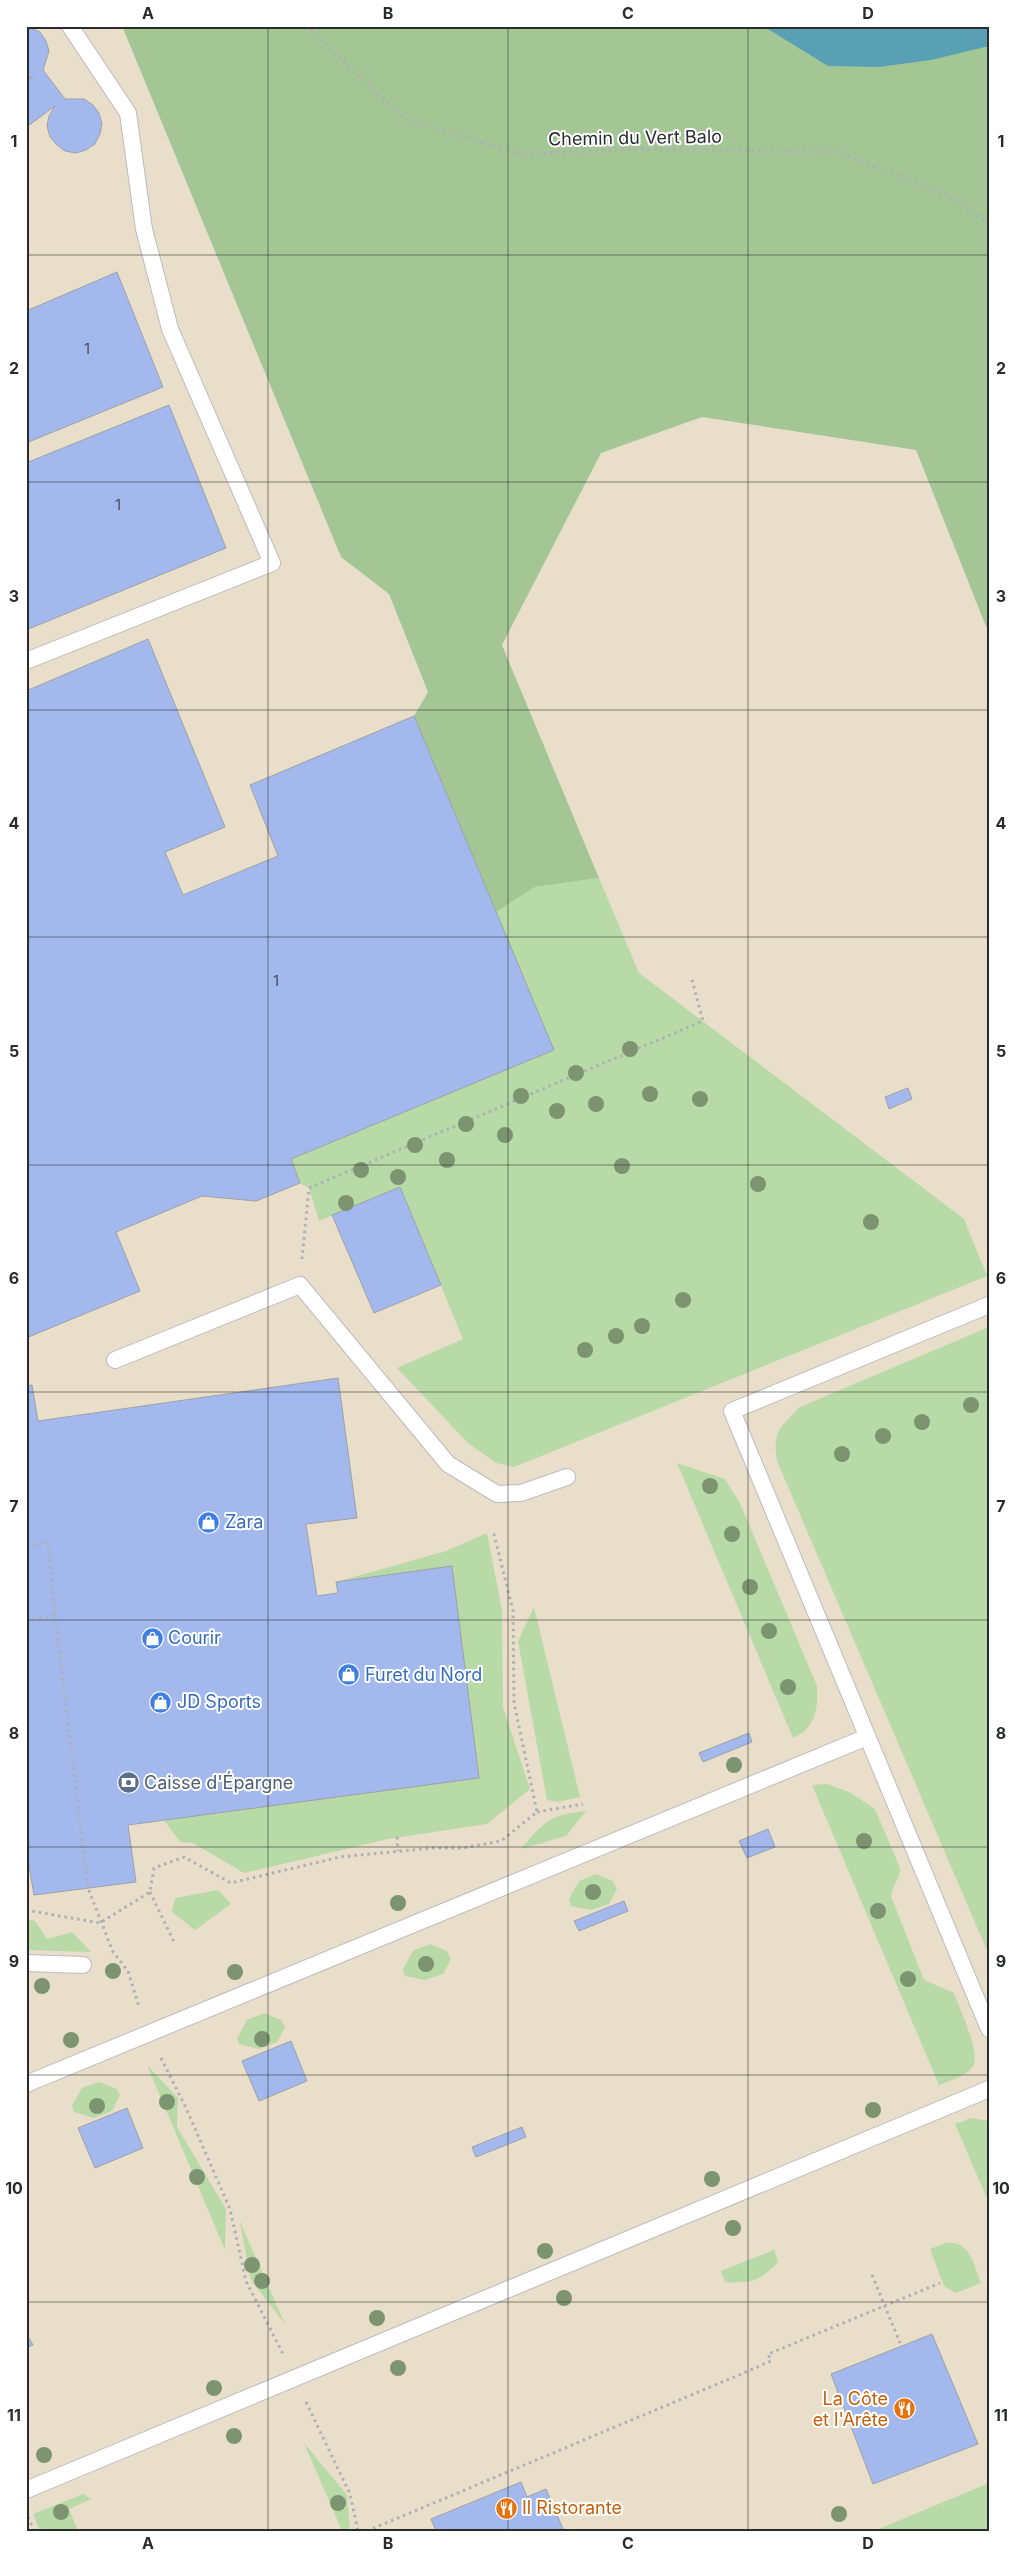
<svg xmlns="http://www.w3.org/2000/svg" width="1015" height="2557" viewBox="0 0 1015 2557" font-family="Inter,sans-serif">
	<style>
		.commercial { fill: #e9dec9 }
		.green { fill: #b8daa7 }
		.forest { fill: #a4c694 }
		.water { fill: #5aa0b5 }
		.building { fill: #a3b9ed; stroke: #9ea1a6 }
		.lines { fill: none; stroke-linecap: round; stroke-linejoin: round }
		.lane-casing { stroke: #b9bcc1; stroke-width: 18 }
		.path { stroke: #adb0b4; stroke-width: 3; stroke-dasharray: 2.5 4; stroke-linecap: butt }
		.lane { stroke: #fff; stroke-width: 16 }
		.tree { fill: #7c946f }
		.grid { fill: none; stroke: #2a2b2d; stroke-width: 1; stroke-opacity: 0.55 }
		.labels { text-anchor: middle; stroke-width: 4; stroke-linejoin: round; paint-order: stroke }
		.number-label { font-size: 15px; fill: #484e5d }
		.street-label { font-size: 18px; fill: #2a2b2d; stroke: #fff }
		.shop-label { font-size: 18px; fill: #366cbe; stroke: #fff; text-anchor: start }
		.service-label { font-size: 18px; fill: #4e5e75; stroke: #fff; text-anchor: start }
		.food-label { font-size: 18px; fill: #c56008; stroke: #fff; text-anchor: end }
		.neatline { fill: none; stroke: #2a2b2d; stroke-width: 2 }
		.grid-label { font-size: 16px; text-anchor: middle; font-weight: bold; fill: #2a2b2d }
	</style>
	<rect width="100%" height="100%" fill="#e6e9ef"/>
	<path class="commercial" d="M26 26H122L341 557 389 594 428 692 496 912 535 887 599 878 501 645 600 453 702 417 916 450 989 634V2531H26Z"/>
	<path class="green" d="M599 878 639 973 964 1219 987 1276 514 1467 496 1463 468 1443 397 1368 463 1339 400 1187 319 1221 309 1188 300 1183 291 1159 554 1050 496 912 535 887Z
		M989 1327V1955L777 1461C772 1431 781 1426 800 1407Z
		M677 1463 725 1479 740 1503 817 1686C818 1709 816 1728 793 1738Z
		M487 1533 502 1610 503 1707 530 1789 487 1824 388 1839 244 1873 193 1843 180 1842 164 1820 452 1566 336 1582 446 1551Z
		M534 1607 580 1797 558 1802 547 1800 518 1641Z
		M827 1784 849 1792 875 1809 900 1868C900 1879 892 1885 891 1896L924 1980 954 1993C959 2008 981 2052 973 2066 967 2076 949 2081 939 2085L812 1785Z
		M586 1811 566 1836 521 1849C545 1821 549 1815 586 1811Z
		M596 1874 613 1881 617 1889 609 1904 591 1910 571 1906 569 1899 579 1881Z
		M218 1890 231 1904 195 1930 172 1912 175 1898Z
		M26 1919 35 1921 47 1939 72 1932 91 1952 26 1950Z
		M430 1944 447 1951 451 1959 443 1974 425 1980 405 1976 403 1969 413 1951Z
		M264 2013 281 2020 285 2027 277 2042 259 2049 239 2044 237 2038 247 2020Z
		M147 2065 178 2098 177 2127 226 2209 225 2250Z
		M99 2082 117 2089 120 2095 112 2111 94 2118 74 2112 72 2106 82 2088Z
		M972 2118 989 2121V2203L955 2124Z
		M240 2222 285 2324 251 2280Z
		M946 2243C970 2240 974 2265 981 2283L956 2293 944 2286 930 2249Z
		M774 2250 778 2262C760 2281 752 2284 725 2282L721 2271Z
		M304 2443 347 2495 350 2531H342Z
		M989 2483V2531H874Z
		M83 2494 91 2499 69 2509 78 2531H40L33 2514Z"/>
	<path class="forest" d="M122 26H989V634L916 450 702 417 601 453 502 645 599 878 535 887 496 912 414 716 428 692 389 594 341 557Z"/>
	<path class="water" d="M763 26H989V46L931 60 879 67 828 66Z"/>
	<path class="building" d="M26 26 40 32 46 41 49 51 43 70 65 99H84L93 105 99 113 102 124 100 134 95 144 86 150 76 153 65 151 57 145 50 137 47 126 49 116 55 106 28 126 26 123V81L33 77 26 78Z
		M117 272 163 387 26 443V311Z
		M169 405 226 548 26 630V463Z
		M148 639 225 827 165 852 183 895 278 856 250 785 414 716 554 1050 291 1159 300 1183 256 1201 202 1196 116 1232 140 1291 26 1338V691Z
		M908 1088 912 1099 889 1109 885 1097Z
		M400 1187 441 1285 374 1313 332 1215Z
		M338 1378 357 1518 306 1524 317 1596 338 1593 336 1582 452 1566 479 1778 128 1825 136 1882 34 1895 26 1849V1386L32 1385 38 1421Z
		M749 1733 752 1742 703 1762 699 1753Z
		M768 1829 775 1847 747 1858 739 1841Z
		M624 1901 628 1911 579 1931 574 1921Z
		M291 2041 307 2081 259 2101 242 2061Z
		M127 2108 143 2148 95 2168 78 2128Z
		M522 2127 526 2137 476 2157 472 2147Z
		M26 2333 33 2345 26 2348Z
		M932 2334 978 2444 873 2484 831 2374Z
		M521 2482 527 2497 546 2489 564 2531H436L431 2519Z"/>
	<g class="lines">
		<defs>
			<path id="lane" d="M26 661 272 563 170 329 144 229 128 113 70 26
				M989 1305 732 1411 989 2029
				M115 1360 300 1285 448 1464 497 1494 521 1493 567 1477
				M26 1963 83 1965
				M26 2084 867 1737
				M26 2490 989 2089"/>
		</defs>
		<use href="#lane" class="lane-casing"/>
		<path class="path" d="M306 26 405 119 521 154 637 149 838 152 949 196 989 224
			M302 1259 309 1188 703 1021 692 980
			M26 1546 48 1543 55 1616
			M26 1620 55 1616 88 1888 113 1952 128 1971 139 2007
			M537 1812 583 1804
			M397 1837 398 1851
			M150 1892 175 1944
			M26 1910 100 1923 150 1892 154 1868 184 1857 231 1883 340 1857 433 1848H463L501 1841 537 1812 514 1703 513 1611 493 1530
			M161 2058 186 2108 230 2209 246 2281 283 2354
			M872 2275 900 2343
			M306 2402 350 2494 358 2531
			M28 2517 34 2531
			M367 2531 746 2372 771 2361 768 2354 940 2283"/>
		<use href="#lane" class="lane"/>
	</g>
	<g class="tree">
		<circle cx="630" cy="1049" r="8"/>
		<circle cx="576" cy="1073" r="8"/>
		<circle cx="650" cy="1094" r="8"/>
		<circle cx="521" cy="1096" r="8"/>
		<circle cx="700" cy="1099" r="8"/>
		<circle cx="596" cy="1104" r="8"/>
		<circle cx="557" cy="1111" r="8"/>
		<circle cx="466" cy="1124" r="8"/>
		<circle cx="505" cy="1135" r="8"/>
		<circle cx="415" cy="1145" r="8"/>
		<circle cx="447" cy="1160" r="8"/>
		<circle cx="622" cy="1166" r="8"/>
		<circle cx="361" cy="1170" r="8"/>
		<circle cx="398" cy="1177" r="8"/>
		<circle cx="758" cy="1184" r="8"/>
		<circle cx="346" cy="1203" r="8"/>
		<circle cx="871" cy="1222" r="8"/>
		<circle cx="683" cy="1300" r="8"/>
		<circle cx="642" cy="1326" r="8"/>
		<circle cx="616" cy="1336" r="8"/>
		<circle cx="585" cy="1350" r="8"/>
		<circle cx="971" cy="1405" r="8"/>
		<circle cx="922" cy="1422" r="8"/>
		<circle cx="883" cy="1436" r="8"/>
		<circle cx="842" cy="1454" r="8"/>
		<circle cx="710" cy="1486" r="8"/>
		<circle cx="732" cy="1534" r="8"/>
		<circle cx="750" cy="1587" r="8"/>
		<circle cx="769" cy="1631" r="8"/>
		<circle cx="788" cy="1687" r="8"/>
		<circle cx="734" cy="1765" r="8"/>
		<circle cx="864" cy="1841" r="8"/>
		<circle cx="593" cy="1892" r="8"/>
		<circle cx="398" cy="1903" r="8"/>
		<circle cx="878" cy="1911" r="8"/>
		<circle cx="426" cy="1964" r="8"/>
		<circle cx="113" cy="1971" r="8"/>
		<circle cx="235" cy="1972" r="8"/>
		<circle cx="908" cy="1979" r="8"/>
		<circle cx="42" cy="1986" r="8"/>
		<circle cx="262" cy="2039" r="8"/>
		<circle cx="71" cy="2040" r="8"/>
		<circle cx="167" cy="2102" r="8"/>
		<circle cx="97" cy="2106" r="8"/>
		<circle cx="873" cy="2110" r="8"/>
		<circle cx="197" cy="2177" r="8"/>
		<circle cx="712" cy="2179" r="8"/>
		<circle cx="733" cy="2228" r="8"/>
		<circle cx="545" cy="2251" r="8"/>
		<circle cx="252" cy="2265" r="8"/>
		<circle cx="262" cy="2281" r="8"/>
		<circle cx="564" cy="2298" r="8"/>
		<circle cx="377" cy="2318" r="8"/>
		<circle cx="398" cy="2368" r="8"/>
		<circle cx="214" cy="2388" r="8"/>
		<circle cx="234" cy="2436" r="8"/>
		<circle cx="44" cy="2455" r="8"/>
		<circle cx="338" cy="2503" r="8"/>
		<circle cx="61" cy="2512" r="8"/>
		<circle cx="839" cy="2514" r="8"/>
	</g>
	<path class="grid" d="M268 26V2531M508 26V2531M748 26V2531M26 255H989M26 482H989M26 710H989M26 937H989M26 1165H989M26 1392H989M26 1620H989M26 1847H989M26 2075H989M26 2302H989"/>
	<defs>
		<symbol id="shop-disc" viewBox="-11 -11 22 22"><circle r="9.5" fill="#3f7fe0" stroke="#fff"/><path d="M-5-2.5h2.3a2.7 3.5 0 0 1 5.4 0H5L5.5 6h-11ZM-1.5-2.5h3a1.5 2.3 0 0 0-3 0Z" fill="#fff"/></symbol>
		<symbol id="bank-disc" viewBox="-11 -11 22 22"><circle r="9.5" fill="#5c6f8a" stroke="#fff"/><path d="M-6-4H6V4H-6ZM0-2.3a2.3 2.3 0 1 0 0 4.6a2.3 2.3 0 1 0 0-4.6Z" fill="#fff"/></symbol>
		<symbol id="restaurant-disc" viewBox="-11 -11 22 22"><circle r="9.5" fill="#e8710a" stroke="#fff"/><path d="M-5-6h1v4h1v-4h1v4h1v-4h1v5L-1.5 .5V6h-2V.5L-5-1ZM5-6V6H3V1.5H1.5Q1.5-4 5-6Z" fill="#fff"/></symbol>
	</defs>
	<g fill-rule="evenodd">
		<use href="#shop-disc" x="196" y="1510" width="25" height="25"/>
		<use href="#shop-disc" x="140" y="1626" width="25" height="25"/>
		<use href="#shop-disc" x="336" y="1662" width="25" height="25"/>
		<use href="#shop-disc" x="148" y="1690" width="25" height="25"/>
		<use href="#bank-disc" x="116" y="1770" width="25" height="25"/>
		<use href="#restaurant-disc" x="892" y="2396" width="25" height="25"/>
		<use href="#restaurant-disc" x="494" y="2496" width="25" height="25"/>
	</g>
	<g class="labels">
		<g class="number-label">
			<text x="87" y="354">1</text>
			<text x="118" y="510">1</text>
			<text x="276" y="986">1</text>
		</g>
		<g class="street-label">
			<text transform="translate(635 138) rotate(-1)" y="6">Chemin du Vert Balo</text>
		</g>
		<g class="shop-label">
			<text x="225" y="1528">Zara</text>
			<text x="168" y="1644">Courir</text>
			<text x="365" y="1681">Furet du Nord</text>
			<text x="177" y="1708">JD Sports</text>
		</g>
		<g class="service-label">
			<text x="144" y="1789">Caisse d'Épargne</text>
		</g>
		<g class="food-label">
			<text x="888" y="2405">La Côte<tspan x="888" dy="21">et l'Arête</tspan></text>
			<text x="522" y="2514" text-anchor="start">Il Ristorante</text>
		</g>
	</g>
	<rect width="1015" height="2557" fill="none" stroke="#ffffff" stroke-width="55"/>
	<rect x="28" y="28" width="960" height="2502" class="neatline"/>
	<g class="grid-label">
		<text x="148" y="19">A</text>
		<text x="388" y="19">B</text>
		<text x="628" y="19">C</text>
		<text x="868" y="19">D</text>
		<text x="14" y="147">1</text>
		<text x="1001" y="147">1</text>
		<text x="14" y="374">2</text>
		<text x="1001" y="374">2</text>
		<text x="14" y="602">3</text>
		<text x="1001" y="602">3</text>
		<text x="14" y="829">4</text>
		<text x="1001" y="829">4</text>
		<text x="14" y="1057">5</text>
		<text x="1001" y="1057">5</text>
		<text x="14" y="1284">6</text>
		<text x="1001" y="1284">6</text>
		<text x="14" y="1512">7</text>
		<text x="1001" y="1512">7</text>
		<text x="14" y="1739">8</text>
		<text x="1001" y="1739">8</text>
		<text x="14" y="1967">9</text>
		<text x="1001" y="1967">9</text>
		<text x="14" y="2194">10</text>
		<text x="1001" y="2194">10</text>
		<text x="14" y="2421">11</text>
		<text x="1001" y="2421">11</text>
		<text x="148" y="2549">A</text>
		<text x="388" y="2549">B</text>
		<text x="628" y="2549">C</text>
		<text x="868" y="2549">D</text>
	</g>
</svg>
